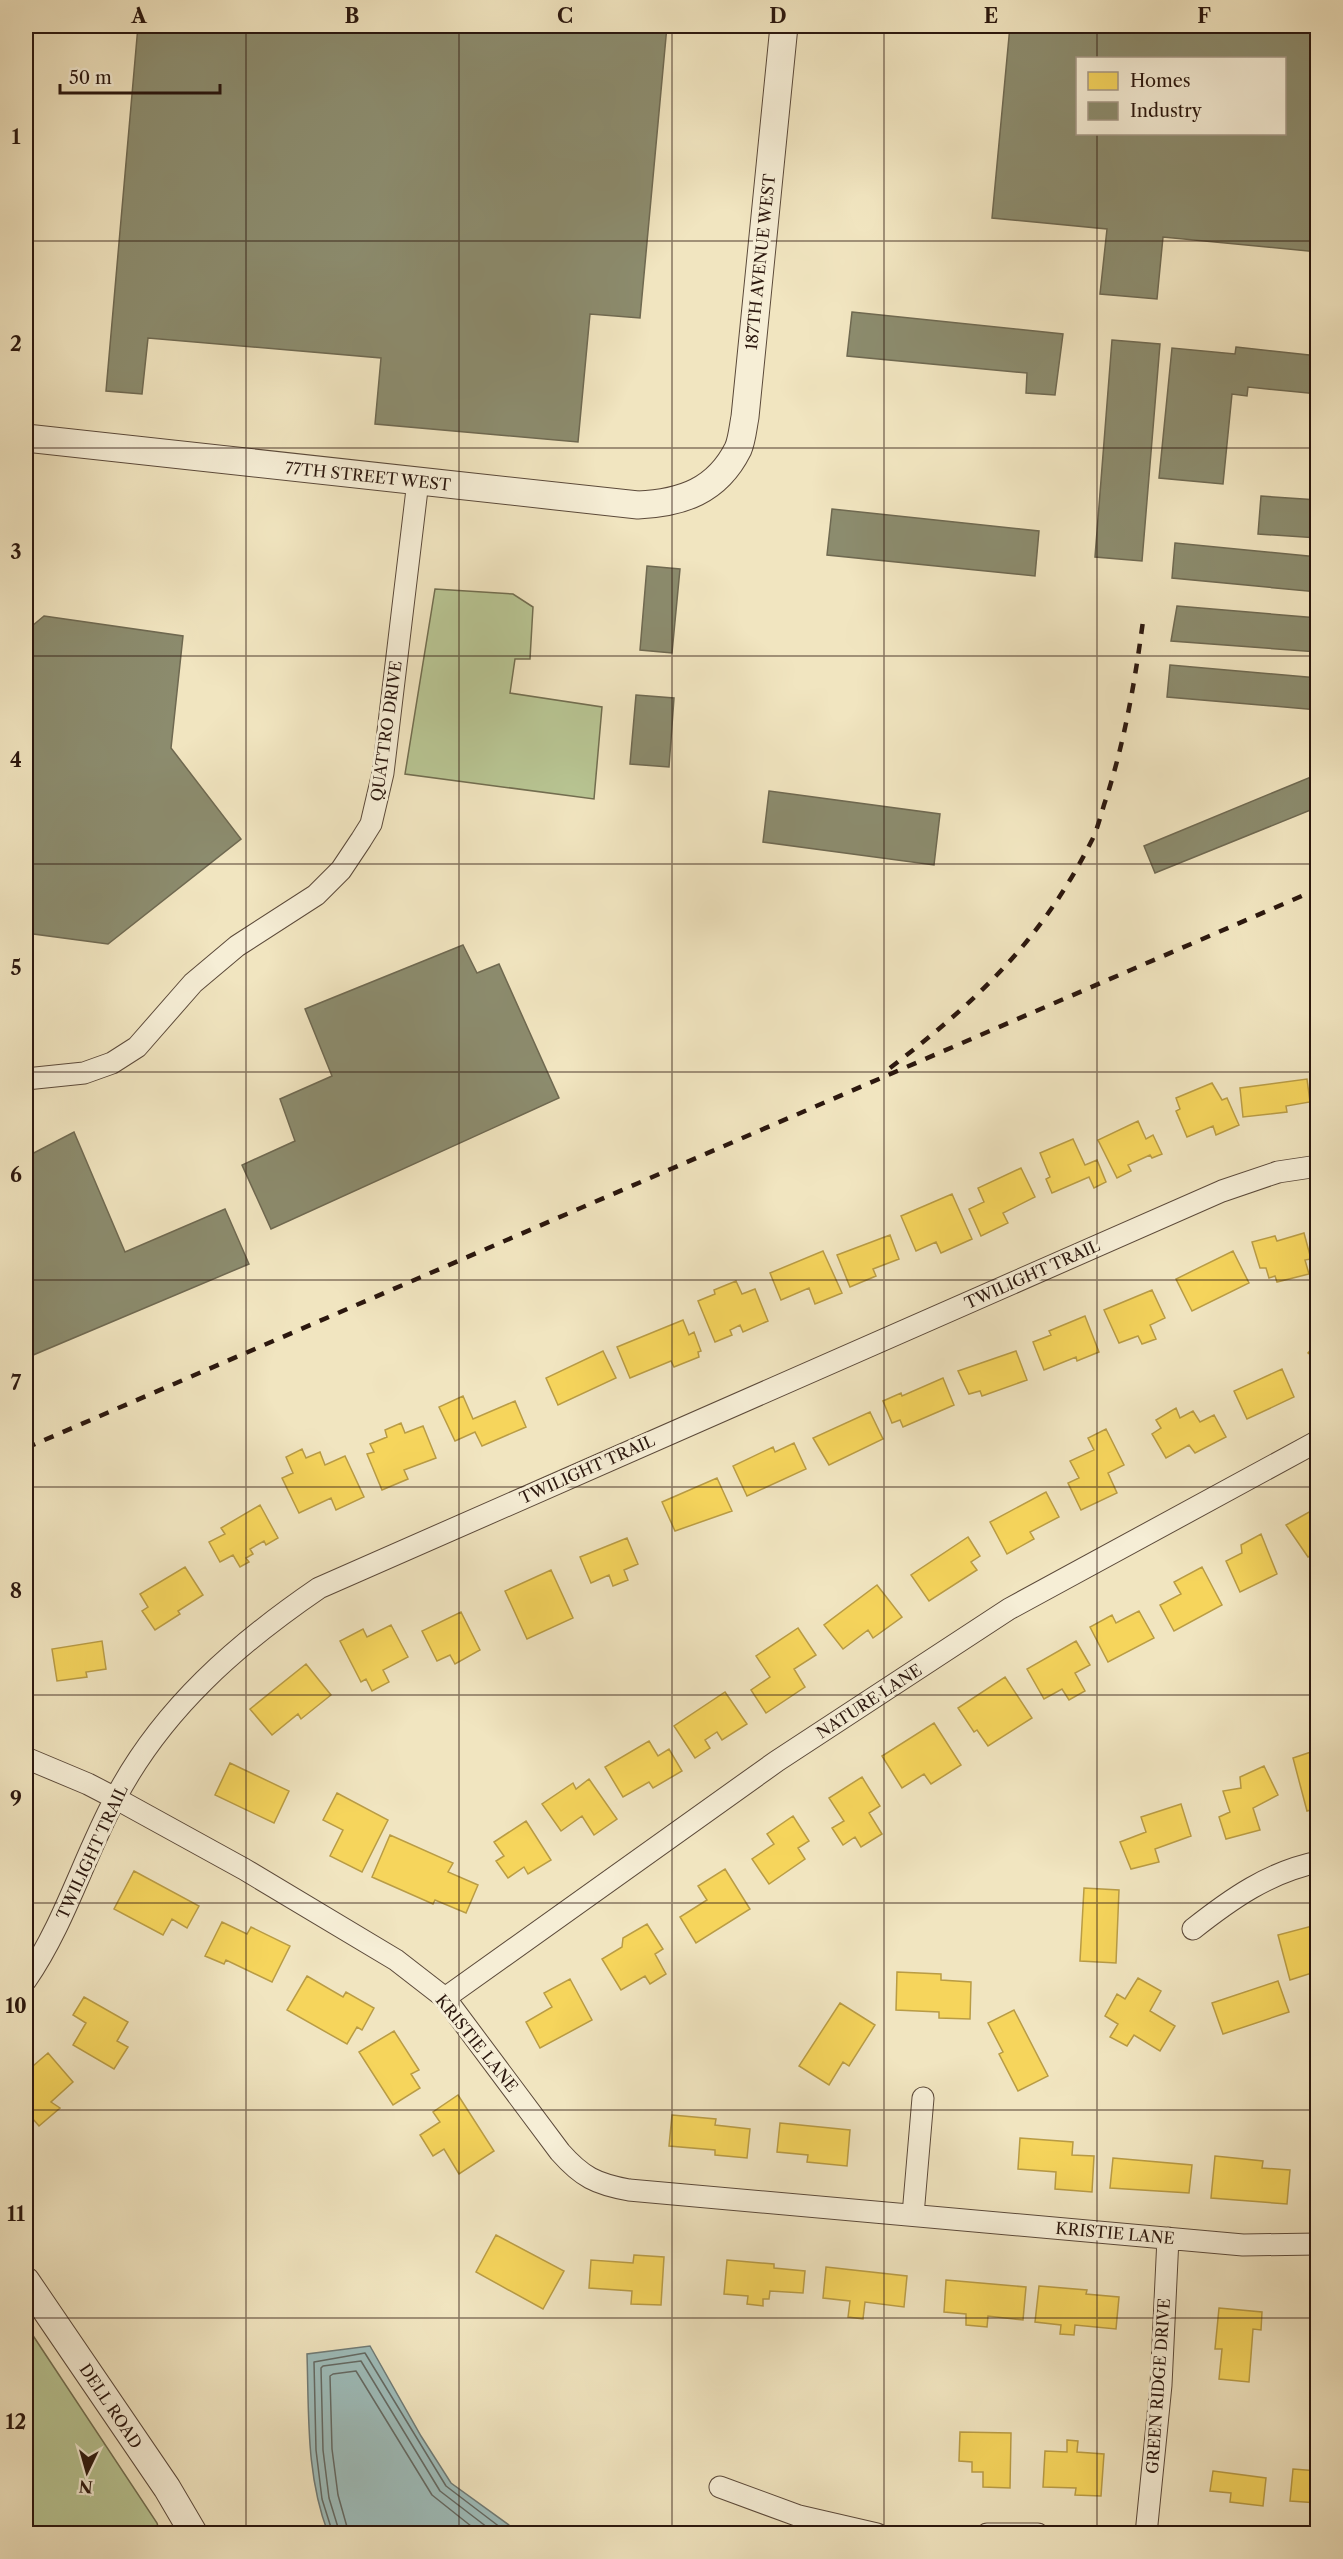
<svg xmlns="http://www.w3.org/2000/svg" width="1343" height="2559" viewBox="0 0 1343 2559" font-family="'Libre Caslon Text',serif">
	<style>
		.green { fill: #b8c593; stroke: #726e50; stroke-width: 1.5 }
		.water { fill: #9ebdbb; stroke: #707b76; stroke-width: 1.5 }
		.homes { fill: #f6d55c; stroke: #b99c45; stroke-width: 1.5 }
		.industry { fill: #8c8c6e; stroke: #6f6951; stroke-width: 1.5; fill-rule: evenodd }
		.lines { fill: none; stroke-linecap: round; stroke-linejoin: round }
		.shore { stroke: #646a64; stroke-width: 1.5 }
		.minor-casing { stroke: #5c4a3a; stroke-width: 23 }
		.tertiary-casing { stroke: #5c4a3a; stroke-width: 29 }
		.minor { stroke: #f6eed6; stroke-width: 21 }
		.tertiary { stroke: #f6eed6; stroke-width: 27 }
		.rail { stroke: #2b170e; stroke-width: 4.5; stroke-dasharray: 10 10; stroke-linecap: butt }
		.grid { fill: none; stroke: #2b170e; stroke-width: 1.5; stroke-opacity: 0.55 }
		.labels { text-anchor: middle; stroke-width: 6; stroke-linejoin: round; paint-order: stroke }
		.street-label { font-size: 16px; fill: #2b170e; stroke: #f6eed6 }
		.neatline { fill: none; stroke: #2b170e; stroke-width: 2 }
		.grid-label { font-size: 20px; text-anchor: middle; font-weight: bold; fill: #2b170e }
	</style>
	<rect width="100%" height="100%" fill="#f1e5c0"/>
	<filter id="stains"><feTurbulence type="fractalNoise" baseFrequency=".00333" numOctaves="4"/><feColorMatrix values="0 0 0 0 .2 0 0 0 0 .09 0 0 0 0 .02 0 0 0 .5 -.17"/></filter>
	<radialGradient id="worn" r=".72"><stop offset=".6" stop-color="#630" stop-opacity="0"/><stop offset="1" stop-color="#630" stop-opacity=".3"/></radialGradient>
	<path class="green" d="M435 589 513 594 533 607 530 659H515L510 693 602 707 594 799 405 774Z
		M26 2325 157 2523 160 2533H26Z"/>
	<path class="water" d="M370 2346 421 2436 451 2483 520 2533H328C306 2475 309 2416 307 2354Z"/>
	<path class="homes" d="M1307 1079 1310 1102 1286 1106 1287 1112 1243 1117 1240 1088Z
		M1212 1083 1222 1100 1227 1098 1239 1125 1216 1135 1213 1126 1187 1137 1176 1111 1180 1109 1176 1098Z
		M1138 1121 1146 1139 1153 1135 1162 1154 1152 1158 1150 1155 1128 1165 1131 1171 1117 1178 1098 1140Z
		M1073 1139 1085 1165 1097 1160 1106 1182 1094 1188 1089 1177 1052 1193 1046 1179 1050 1177 1040 1153Z
		M1021 1168 1035 1197 1003 1213 1008 1223 981 1236 969 1209 984 1202 978 1188Z
		M952 1194 972 1239 941 1253 936 1242 916 1251 901 1216Z
		M1304 1233 1311 1259 1305 1260 1309 1274 1277 1282 1275 1276 1269 1278 1266 1268H1260L1252 1242 1275 1236 1277 1241Z
		M890 1235 899 1259 873 1269 876 1276 850 1287 837 1255Z
		M823 1251 842 1293 815 1304 809 1288 781 1300 770 1273Z
		M1233 1251 1249 1283 1192 1311 1176 1279Z
		M736 1281 742 1294 755 1289 768 1321 743 1332 740 1325 730 1330 732 1335 715 1342 698 1301 715 1294 714 1290Z
		M1152 1290 1165 1318 1150 1325 1156 1339 1142 1344 1138 1336 1119 1343 1104 1310Z
		M1085 1316 1099 1352 1077 1361 1076 1357 1044 1370 1033 1342 1051 1335 1049 1331Z
		M683 1320 689 1335 694 1332 701 1351 698 1352 699 1357 674 1367 671 1361 630 1378 617 1347Z
		M1318 1342V1361L1308 1353Z
		M603 1351 616 1378 558 1405 546 1378Z
		M1016 1351 1027 1380 982 1396 980 1391 969 1394 958 1371Z
		M1282 1369 1294 1397 1247 1419 1234 1391Z
		M943 1378 954 1405 903 1427 900 1420 892 1423 883 1401 901 1393 902 1396Z
		M463 1396 473 1419 515 1401 526 1427 482 1446 475 1432 455 1441 439 1407Z
		M1176 1408 1180 1418 1193 1411 1200 1422 1214 1415 1226 1437 1195 1453 1189 1445 1166 1458 1152 1434 1161 1428 1156 1420Z
		M870 1412 883 1439 829 1465 813 1438Z
		M401 1423 405 1433 423 1426 436 1458 404 1470 408 1479 382 1490 367 1454 374 1452 370 1444 387 1437 385 1430Z
		M1106 1429 1124 1465 1108 1473 1117 1493 1081 1510 1068 1483 1079 1478 1070 1461 1094 1450 1088 1438Z
		M794 1443 806 1469 747 1496 733 1466 773 1447 775 1452Z
		M302 1449 306 1458 320 1452 325 1465 345 1456 364 1497 336 1510 331 1498 299 1513 282 1478 293 1473 286 1457Z
		M717 1478 732 1511 675 1531 662 1502Z
		M1046 1492 1059 1517 1030 1532 1034 1539 1007 1554 990 1522Z
		M260 1505 278 1538 266 1545 264 1541 250 1549 253 1554 246 1558 249 1562 240 1567 233 1555 220 1562 209 1542 225 1534 221 1528Z
		M1318 1507V1552L1308 1557 1286 1525Z
		M1261 1534 1277 1574 1240 1592 1226 1561 1242 1553 1241 1545Z
		M968 1537 980 1556 971 1562 977 1570 929 1601 911 1575Z
		M627 1538 638 1564 624 1570 628 1580 613 1586 609 1575 591 1583 580 1557Z
		M185 1567 203 1595 178 1611 180 1614 155 1630 142 1611 148 1607 140 1594Z
		M1202 1567 1222 1605 1174 1631 1160 1605 1181 1594 1174 1582Z
		M551 1570 573 1618 527 1639 505 1591Z
		M877 1585 902 1617 873 1638 868 1630 843 1649 824 1625Z
		M1139 1611 1154 1638 1108 1662 1090 1627 1112 1615 1116 1623Z
		M461 1612 480 1650 455 1664 450 1655 437 1661 422 1631Z
		M391 1625 408 1657 383 1670 389 1682 372 1691 366 1679 361 1682 340 1641 363 1629 367 1637Z
		M798 1628 816 1655 794 1669 805 1687 766 1713 751 1690 770 1677 756 1656Z
		M102 1641 106 1669 86 1672 87 1677 57 1681 52 1649Z
		M1076 1641 1090 1665 1075 1673 1085 1691 1069 1700 1062 1689 1044 1699 1027 1669Z
		M306 1664 331 1695 301 1719 298 1714 272 1735 250 1709Z
		M1005 1677 1032 1718 988 1746 977 1730 974 1732 958 1708Z
		M725 1692 747 1724 722 1740 717 1732 705 1740 710 1748 695 1758 674 1726Z
		M934 1723 961 1765 931 1784 924 1774 902 1788 882 1756Z
		M649 1741 658 1756 669 1749 682 1771 653 1788 649 1782 623 1797 605 1767Z
		M1314 1751 1318 1763V1808L1307 1811 1293 1758Z
		M230 1763 289 1791 274 1823 215 1795Z
		M1264 1766 1278 1795 1253 1808 1260 1830 1226 1839 1219 1817 1230 1812 1223 1791 1241 1788 1240 1777Z
		M862 1777 880 1806 869 1813 882 1834 861 1847 855 1837 843 1845 832 1828 844 1821 829 1798Z
		M589 1779 617 1819 594 1835 582 1816 561 1831 542 1804 573 1783 576 1789Z
		M337 1793 388 1820 362 1872 330 1856 343 1830 323 1820Z
		M1181 1804 1191 1836 1155 1849 1159 1862 1131 1869 1120 1842 1146 1832 1141 1817Z
		M793 1816 809 1841 798 1848 805 1859 769 1884 752 1859 774 1844 767 1834Z
		M526 1821 551 1860 528 1874 524 1867 508 1878 496 1861 504 1856 494 1842Z
		M390 1835 453 1863 448 1872 478 1885 466 1913 435 1900 433 1904 372 1877Z
		M725 1869 750 1909 696 1943 680 1917 707 1900 698 1886Z
		M134 1871 199 1906 187 1928 172 1919 163 1935 114 1909Z
		M1084 1888 1119 1890 1116 1963 1080 1961Z
		M222 1922 247 1934 251 1927 290 1946 272 1982 226 1960 224 1964 205 1956Z
		M647 1924 663 1949 655 1954 666 1974 650 1984 645 1976 621 1990 602 1959 622 1947 623 1938Z
		M1312 1926 1318 1935V1971L1290 1980 1278 1935Z
		M897 1972 941 1974V1980L971 1982 970 2019 939 2018V2012L896 2010Z
		M307 1976 343 1997 346 1992 374 2008 362 2030 357 2027 347 2044 287 2010Z
		M1138 1978 1161 1991 1150 2011 1175 2026 1160 2051 1134 2035 1127 2046 1110 2037 1118 2024 1105 2016 1117 1994 1125 1999Z
		M570 1979 592 2020 540 2048 526 2022 552 2007 544 1993Z
		M1278 1981 1289 2012 1223 2034 1212 2003Z
		M84 1997 128 2022 117 2041 128 2047 114 2069 73 2045 86 2023 73 2015Z
		M840 2003 875 2025 849 2066 843 2062 829 2085 799 2066Z
		M1014 2010 1048 2076 1018 2091 999 2054 1003 2052 988 2023Z
		M394 2031 419 2070 411 2074 420 2088 393 2105 359 2052Z
		M48 2053 73 2082 51 2102 60 2108 39 2126 26 2111V2072Z
		M458 2095 494 2151 459 2174 444 2149 433 2156 420 2135 440 2122 433 2112Z
		M672 2115 716 2119 715 2125 750 2129 747 2158 715 2155V2150L669 2146Z
		M780 2123 850 2130 847 2166 807 2162 808 2155 777 2152Z
		M1020 2138 1073 2142 1072 2155 1094 2156 1092 2192 1055 2189 1056 2172 1018 2169Z
		M1215 2156 1263 2161 1262 2168 1290 2170 1287 2204 1211 2198Z
		M1113 2158 1192 2165 1189 2193 1110 2188Z
		M1314 2183H1318V2203H1316Z
		M496 2235 564 2271 543 2309 476 2272Z
		M634 2255 664 2257 661 2305 631 2304 632 2291 589 2288 591 2260 633 2263Z
		M727 2260 774 2264V2268L805 2271 803 2293 770 2291 769 2299H763V2306L747 2304 748 2296 724 2294Z
		M826 2267 907 2276 904 2307 865 2302 863 2319 848 2317 850 2301 823 2298Z
		M946 2280 1026 2287 1023 2320 988 2316 987 2327 966 2325V2314L944 2312Z
		M1039 2286 1087 2290 1086 2294 1119 2297 1116 2329 1075 2325 1074 2335 1060 2334 1061 2325 1035 2322Z
		M1219 2308 1262 2312 1261 2330 1253 2329 1249 2382 1219 2379 1222 2349H1215Z
		M960 2432 1011 2433 1010 2488 983 2487V2472H972V2462L959 2461Z
		M1067 2440 1078 2441 1077 2452 1104 2454 1101 2496 1075 2495 1076 2488 1043 2487 1045 2451 1067 2452Z
		M1293 2469 1318 2471V2503L1290 2501Z
		M1213 2471 1266 2478 1263 2506 1230 2502 1231 2493 1210 2491Z"/>
	<path class="industry" d="M138 26H667L640 318 590 314 578 442 375 424 381 358 148 338 142 394 106 391Z
		M1010 26H1318V252L1163 237 1157 299 1100 294 1107 229 992 218ZM1078 58H1284V134H1078Z
		M852 312 1063 334 1055 395 1026 393 1027 373 847 356Z
		M1112 340 1160 344 1142 561 1095 557Z
		M1236 347 1318 356V394L1248 387 1247 396 1232 394 1223 484 1159 478 1172 348 1235 354Z
		M1261 496 1318 500V538L1258 534Z
		M832 509 1039 531 1035 576 827 555Z
		M1175 543 1318 557V592L1172 578Z
		M647 566 680 569 672 653 640 650Z
		M1177 606 1318 618V652L1171 641Z
		M44 616 183 636 171 748 241 839 108 944 26 933V631Z
		M1170 665 1318 678V710L1167 697Z
		M636 695 674 698 669 767 630 764Z
		M1318 774V807L1155 873 1144 846Z
		M769 791 940 814 934 865 763 842Z
		M463 945 477 973 499 964 559 1098 271 1229 242 1165 295 1141 280 1099 332 1076 305 1009Z
		M74 1132 125 1252 225 1209 249 1264 26 1358V1157Z"/>
	<g class="lines">
		<path class="shore" d="M333 2534 322 2499 316 2450 314 2362 365 2353 446 2486 509 2534
			M340 2534 329 2498 323 2450 321 2368 323 2366 361 2361 440 2491 496 2534
			M349 2534 338 2495 332 2449 330 2376 333 2374 356 2371 432 2495 481 2534"/>
		<defs>
			<path id="minor" d="M26 1079 84 1073 112 1063 137 1047 193 983 237 946 316 895 341 870 361 840 371 824 383 773 418 481
				M26 1758 88 1784 115 1798 244 1869 396 1960 445 1998 560 2152C582 2177 596 2184 629 2190L1243 2245 1318 2244
				M1193 1929C1231 1899 1269 1872 1318 1862
				M26 1980C64 1925 83 1859 115 1799 162 1709 237 1644 319 1588L1222 1191 1278 1172 1318 1166
				M445 1998 777 1761 1009 1609 1318 1441
				M913 2215 923 2098
				M720 2487 799 2516 877 2534
				M987 2534H1038
				M1146 2534 1161 2385 1168 2238"/>
			<path id="tertiary" d="M26 438 638 505C682 503 717 491 738 449 742 440 743 427 745 417L784 26
				M26 2281 167 2488 194 2534"/>
		</defs>
		<use href="#minor" class="minor-casing"/>
		<use href="#tertiary" class="tertiary-casing"/>
		<use href="#minor" class="minor"/>
		<use href="#tertiary" class="tertiary"/>
		<path class="rail" d="M890 1068C976 1002 1041 941 1091 842 1098 829 1101 813 1106 799 1125 740 1135 681 1143 621
			M26 1448 1318 889"/>
	</g>
	<path class="grid" d="M246 26V2534M459 26V2534M672 26V2534M884 26V2534M1097 26V58M1097 134V2534M26 241H1318M26 448H1318M26 656H1318M26 864H1318M26 1072H1318M26 1280H1318M26 1487H1318M26 1695H1318M26 1903H1318M26 2110H1318M26 2318H1318"/>
	<g class="labels">
		<g class="street-label">
			<text transform="translate(760 262) rotate(-84)" y="6">187TH AVENUE WEST</text>
			<text transform="translate(368 476) rotate(6)" y="6">77TH STREET WEST</text>
			<text transform="translate(386 731) rotate(-82)" y="6">QUATTRO DRIVE</text>
			<text transform="translate(1032 1274) rotate(-24)" y="6">TWILIGHT TRAIL</text>
			<text transform="translate(587 1469) rotate(-24)" y="6">TWILIGHT TRAIL</text>
			<text transform="translate(869 1701) rotate(-33)" y="6">NATURE LANE</text>
			<text transform="translate(92 1852) rotate(-65)" y="6">TWILIGHT TRAIL</text>
			<text transform="translate(477 2043) rotate(51)" y="6">KRISTIE LANE</text>
			<text transform="translate(1115 2233) rotate(5)" y="6">KRISTIE LANE</text>
			<text transform="translate(1158 2386) rotate(-86)" y="6">GREEN RIDGE DRIVE</text>
			<text transform="translate(111 2406) rotate(56)" y="6">DELL ROAD</text>
		</g>
	</g>
	<rect width="1343" height="2559" fill="none" stroke="#f1e5c0" stroke-width="66"/>
	<rect x="1076" y="57" width="210" height="78" fill="#f6eed6" stroke="#a59886" stroke-width="1.5"/>
	<rect x="1088" y="72" width="30" height="18" fill="#f6d55c" stroke="#a59886" stroke-width="1.5"/>
	<text x="1130" y="87" font-size="18" fill="#2b170e">Homes</text>
	<rect x="1088" y="102" width="30" height="18" fill="#8c8c6e" stroke="#a59886" stroke-width="1.5"/>
	<text x="1130" y="117" font-size="18" fill="#2b170e">Industry</text>
	<g transform="translate(87 2472) rotate(185)" stroke="#f6eed6" stroke-width="4.5" paint-order="stroke">
	<path d="M0-4.5L10 22L0 15L-10 22Z" fill="#2b170e"/>
	<text y="-9" font-size="16" font-weight="bold" text-anchor="middle" fill="#2b170e">N</text>
	</g>
	<path d="M60 84v9h160v-9" fill="none" stroke="#2b170e" stroke-width="3"/>
	<text x="69" y="84" font-size="18" fill="#2b170e" stroke="#f6eed6" stroke-width="4.5" paint-order="stroke">50 m</text>
	<rect x="33" y="33" width="1277" height="2493" class="neatline"/>
	<g class="grid-label">
		<text x="139" y="23">A</text>
		<text x="352" y="23">B</text>
		<text x="565" y="23">C</text>
		<text x="778" y="23">D</text>
		<text x="991" y="23">E</text>
		<text x="1204" y="23">F</text>
		<text x="16" y="144">1</text>
		<text x="16" y="351">2</text>
		<text x="16" y="559">3</text>
		<text x="16" y="767">4</text>
		<text x="16" y="975">5</text>
		<text x="16" y="1182">6</text>
		<text x="16" y="1390">7</text>
		<text x="16" y="1598">8</text>
		<text x="16" y="1806">9</text>
		<text x="16" y="2013">10</text>
		<text x="16" y="2221">11</text>
		<text x="16" y="2429">12</text>
	</g>
	<rect width="100%" height="100%" filter="url(#stains)"/>
	<rect width="100%" height="100%" fill="url(#worn)"/>
</svg>
